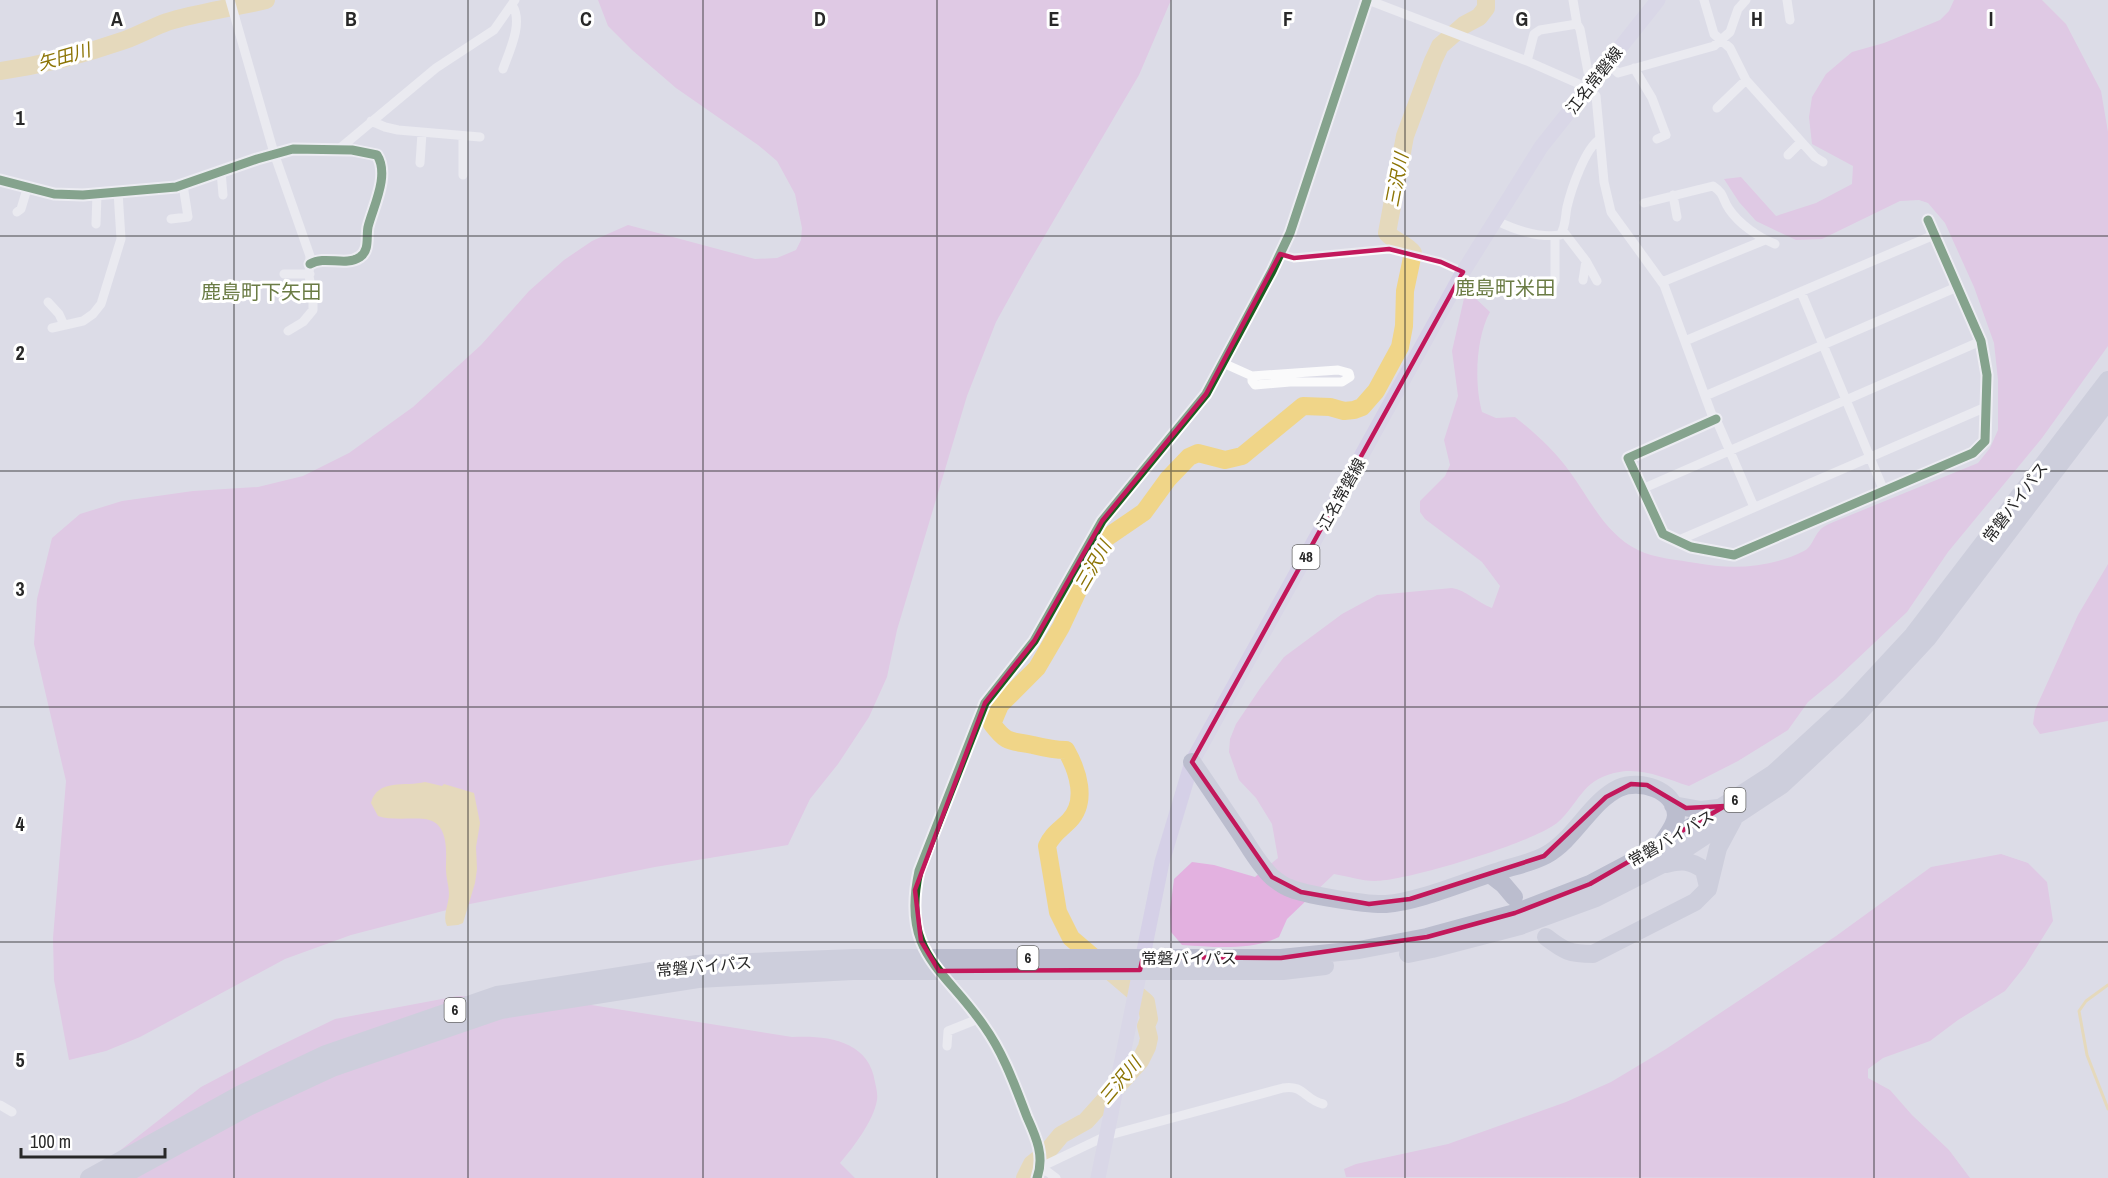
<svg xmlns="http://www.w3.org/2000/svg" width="2108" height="1178" viewBox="0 0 2108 1178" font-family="'Archivo Narrow','Noto Sans JP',sans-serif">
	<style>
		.green { fill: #e3b1e0 }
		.water { fill: #f0d588 }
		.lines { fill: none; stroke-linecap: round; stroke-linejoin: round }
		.stream { stroke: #f0d588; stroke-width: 3 }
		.river { stroke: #f0d588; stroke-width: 18 }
		.street { stroke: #fafafb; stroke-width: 9 }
		.primary { stroke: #d5d0e7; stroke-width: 15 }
		.highway { stroke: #bbbdce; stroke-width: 18 }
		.cycleway-casing { stroke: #fff; stroke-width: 13 }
		.cycleway { stroke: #1b5e20; stroke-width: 9 }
		.marked { fill: none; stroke: #c2185b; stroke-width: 4.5; stroke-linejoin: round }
		.grid { fill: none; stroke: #282828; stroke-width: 1.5; stroke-opacity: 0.55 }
		.labels { text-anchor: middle; stroke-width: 6; stroke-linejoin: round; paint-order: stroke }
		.shield { fill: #fff; stroke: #686868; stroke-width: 1.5 }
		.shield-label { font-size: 15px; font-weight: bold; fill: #282828 }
		.street-label { font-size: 16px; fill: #282828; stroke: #fff }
		.water-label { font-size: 18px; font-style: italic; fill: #8c7404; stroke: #fff }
		.quarter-label { font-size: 20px; fill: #6b7c45; stroke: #fff }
		.grid-label { font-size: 20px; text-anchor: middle; font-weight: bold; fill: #282828; stroke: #fff; stroke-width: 6; stroke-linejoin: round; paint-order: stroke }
	</style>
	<rect width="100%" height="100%" fill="#dcdce7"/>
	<path class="green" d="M598 0H1171L1139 75 1027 266 996 322 967 396 897 630 887 677 869 717 838 764 810 799 788 845 655 867 470 904 351 935 285 959 140 1037 106 1051 69 1060 54 980 53 938 66 781 34 644 37 599 52 538 80 514 122 501 193 491 258 487 303 476 349 453 413 407 481 345 529 291 564 260 592 241 628 225 755 259 777 258 796 250 801 240 802 228 795 194 777 161 758 145 676 88 632 50 608 26Z
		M1954 0H2042L2066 24 2101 91 2108 132V346L2042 438 1948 552 1907 612 1836 679 1808 702 1788 730 1738 761 1689 786C1664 778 1640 766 1614 773 1581 781 1579 804 1557 823 1532 843 1407 881 1375 881 1361 881 1347 876 1334 874L1287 919 1279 937C1250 951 1213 947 1182 945L1171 932 1170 910 1174 879 1192 862 1214 865 1255 877 1278 858 1272 824 1256 798 1239 780 1229 752 1230 739 1236 724 1261 687 1284 657 1342 614 1377 595 1452 588C1466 590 1478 603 1492 608L1500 586 1482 562 1425 519 1420 512V501L1445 476 1450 465 1444 440 1458 396 1452 351 1465 294 1474 297 1490 312C1476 337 1474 383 1482 412L1496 418 1515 417C1535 433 1554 450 1570 472 1590 499 1605 534 1638 550 1653 558 1679 560 1696 563 1732 570 1770 568 1804 551 1812 547 1814 536 1820 530 1823 526 1831 523 1836 521L1978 463 1990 448 1998 430V380L1994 343 1974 287 1945 223 1928 203 1919 200 1900 201 1822 239 1796 240 1756 221 1739 202 1724 179 1741 177 1776 216 1816 203 1852 184 1853 166 1812 144 1809 117 1812 97 1826 74 1852 52 1884 43 1940 20 1949 11Z
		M2108 564V721L2040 734 2033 724 2035 710 2078 615Z
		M2001 854 2028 863 2047 882 2053 921 2025 966 2005 991 1958 1020 1930 1041 1883 1058 1868 1069V1078L1890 1090 1912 1115 1949 1150 1970 1178 1346 1177 1344 1169 1356 1164 1448 1144 1566 1102 1611 1082 1666 1049 1836 936 1931 867Z
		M458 996H535L792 1037C826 1035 869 1040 875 1082 876 1087 878 1094 877 1100 874 1120 853 1148 840 1163L855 1178H107L113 1156 201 1087 271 1050 335 1019Z"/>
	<path class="water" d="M425 782 442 786 444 784 474 793 480 823 476 847 477 869 475 883 463 923 458 925 447 926C442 916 449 904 449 894 449 886 446 878 446 870 446 856 449 831 434 822 423 815 395 822 378 816L371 803C377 778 406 787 425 782Z"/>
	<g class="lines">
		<path class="stream" d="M2108 985 2086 1001 2079 1011 2087 1055 2108 1109"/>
		<path class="river" d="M0 71C42 65 85 54 125 40 139 35 153 27 167 22 199 12 233 8 266 0
			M1025 1178 1032 1164 1047 1152 1061 1135 1086 1121 1140 1061 1147 1047 1149 1038 1146 1026 1149 1019 1146 1002 1071 938 1058 912 1047 846C1052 834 1060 830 1069 821 1088 802 1078 771 1066 750 1053 750 1045 748 1033 745 1010 740 1008 745 992 724L1000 705 1037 668 1061 627 1097 550 1106 538 1144 512 1168 479 1189 457 1198 453 1225 460 1242 456 1303 406 1330 407 1344 411 1354 410 1362 407 1376 391 1400 347 1404 326 1405 291 1413 253C1407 244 1395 242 1387 233L1405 136 1433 61 1440 46 1464 25 1479 17 1486 8V0"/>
		<path class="street" d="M230 0 274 153 310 256 309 276 313 297V310L303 322 288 331
			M1368 0 1527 61 1588 88 1596 96 1604 182 1611 212 1664 285 1712 415 1716 419 1754 507
			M1704 0 1714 34 1730 48 1746 80 1815 157 1823 162
			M1787 0 1790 20
			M1577 24 1580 29 1588 72 1594 80
			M1527 61 1534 34 1540 30 1577 24 1573 0
			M1607 63 1618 73 1714 46 1730 32 1738 9 1746 0
			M1634 68 1652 98 1666 135 1657 139
			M503 69C509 52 524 22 512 5
			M1717 108 1746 80
			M371 121 385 127 398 130 480 137
			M339 149 436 68 494 30 515 0
			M1788 155 1801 142
			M420 163 422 133
			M221 171 223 195
			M463 175V136
			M0 180 54 194 83 195 176 187 257 159 293 149 352 150 377 155C390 175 373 207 368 227 366 237 370 250 360 257 345 267 326 255 310 264
			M1673 195 1677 217
			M1644 203 1713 186C1725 194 1722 199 1729 209 1739 224 1758 237 1775 244
			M17 212 21 209 27 189
			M171 219 188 217 183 185
			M1495 220C1515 230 1538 238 1560 235 1566 227 1565 216 1567 207 1571 190 1585 148 1600 139
			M96 224 97 194
			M1563 231 1586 261 1597 281
			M1280 254 1294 258 1389 249 1441 262 1463 272
			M284 274H310
			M1583 280 1586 261
			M1662 282 1765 240
			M1510 290 1540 292 1552 287 1555 280V236
			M1801 292 1884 491
			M48 302 59 314 64 325
			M52 328 83 321 93 314 101 304 121 239 118 192
			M1685 341 1934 235
			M1223 363 1252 376 1338 370 1349 373 1350 377 1342 382H1290L1255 385 1252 381V376
			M1705 396 1957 287
			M1716 419 1628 458 1663 534 1691 547 1734 555 1973 453 1985 441 1987 375 1981 341 1928 220
			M1642 489 1981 341
			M1677 541 1986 407
			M930 959C913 931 913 902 919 871L985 703 1034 641 1102 521 1206 394 1272 271 1290 233 1367 0
			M938 970 983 1024 1006 1064 1038 1142 1042 1163 1037 1178
			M947 1046 948 1031 978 1019
			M0 1105 12 1112
			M1041 1167 1106 1136 1283 1088C1303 1084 1305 1100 1323 1104
			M1040 1170 1048 1172 1056 1178"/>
		<path class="primary" d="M1098 1178 1162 862 1192 762 1463 272 1541 147 1658 0"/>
		<path class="highway" d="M1192 762C1208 785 1224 809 1240 833 1250 848 1259 865 1272 877 1277 881 1282 885 1287 887 1304 895 1367 905 1386 904 1418 902 1466 881 1499 871 1514 866 1531 863 1546 855 1574 840 1591 801 1619 788 1639 779 1675 789 1676 815 1676 825 1667 835 1662 843
			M1673 805 1701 810 1718 808
			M1666 864C1682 860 1690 860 1704 870L1708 887
			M1490 874 1503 884 1514 897
			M1546 937C1564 951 1570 954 1593 954L1695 902 1708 889 1718 848 1733 820
			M1408 954 1432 949 1520 926 1596 898 1661 865 1782 785 1857 715 1927 639 2108 401
			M89 1178 241 1094 326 1054 497 995 697 964 854 958H1281L1359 950 1427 937 1515 913 1590 884 1658 848 1774 773 1848 705 1913 635 2108 380
			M118 1178 248 1107 332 1068 501 1010 698 979 853 971H1283L1325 966"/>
		<defs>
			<path id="cycleway" d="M0 180 54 194 83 195 176 187 257 159 293 149 352 150 377 155C390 175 373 207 368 227 366 237 370 250 360 257 345 267 326 255 310 264
				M1716 419 1628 458 1663 534 1691 547 1734 555 1973 453 1985 441 1987 375 1981 341 1928 220
				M1037 1178C1045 1156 1036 1137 1027 1117 1015 1086 1004 1054 984 1026 944 968 901 954 919 871L985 703 1034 641 1102 521 1206 394 1272 271 1290 233 1367 0"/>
		</defs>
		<use href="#cycleway" class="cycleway-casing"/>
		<use href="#cycleway" class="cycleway"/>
	</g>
	<path d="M0 0H2108V1178H0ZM1389 249 1441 262 1463 272 1192 762 1272 877 1301 892 1369 904 1410 899 1544 856 1606 797 1631 784 1647 785 1686 808 1725 806 1590 884 1515 913 1427 937 1281 958 1143 957 1140 970 939 971 921 941 915 890 985 703 1034 641 1102 521 1206 394 1280 254 1294 258Z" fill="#dcdce7" fill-opacity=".55" fill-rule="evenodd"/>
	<path class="marked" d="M1389 249 1441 262 1463 272 1192 762 1272 877 1301 892 1369 904 1410 899 1544 856 1606 797 1631 784 1647 785 1686 808 1725 806 1590 884 1515 913 1427 937 1281 958 1143 957 1140 970 939 971 921 941 915 890 985 703 1034 641 1102 521 1206 394 1280 254 1294 258Z"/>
	<path class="grid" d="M234 0V1178M468 0V1178M703 0V1178M937 0V1178M1171 0V1178M1405 0V1178M1640 0V1178M1874 0V1178M0 236H2108M0 471H2108M0 707H2108M0 942H2108"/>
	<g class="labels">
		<g class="shield">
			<rect x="1292.5" y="545" width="27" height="24" rx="4.5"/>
			<rect x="1724.5" y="788" width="21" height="24" rx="4.5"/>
			<rect x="1017.5" y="946" width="21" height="24" rx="4.5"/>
			<rect x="444.5" y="998" width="21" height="24" rx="4.5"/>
		</g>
		<g class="shield-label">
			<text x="1306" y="562">48</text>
			<text x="1735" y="805">6</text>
			<text x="1028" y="963">6</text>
			<text x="455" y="1015">6</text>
		</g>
		<g class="street-label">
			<text transform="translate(1594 80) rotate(-52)" y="6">江名常磐線</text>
			<text transform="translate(1341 494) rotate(-61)" y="6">江名常磐線</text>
			<text transform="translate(2015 502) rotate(-53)" y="6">常磐バイパス</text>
			<text transform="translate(1671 838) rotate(-30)" y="6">常磐バイパス</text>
			<text x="1189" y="964">常磐バイパス</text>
			<text transform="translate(704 966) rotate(-5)" y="6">常磐バイパス</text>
		</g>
		<g class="water-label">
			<text transform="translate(64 57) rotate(-16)" y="6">矢田川</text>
			<text transform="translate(1397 180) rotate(-79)" y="6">三沢川</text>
			<text transform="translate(1093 566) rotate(-60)" y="6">三沢川</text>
			<text transform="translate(1120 1081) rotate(-50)" y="6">三沢川</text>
		</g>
		<g class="quarter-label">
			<text x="1505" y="295">鹿島町米田</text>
			<text x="261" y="299">鹿島町下矢田</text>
		</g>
	</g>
	<g class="grid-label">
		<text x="117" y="26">A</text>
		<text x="351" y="26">B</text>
		<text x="586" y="26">C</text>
		<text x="820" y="26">D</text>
		<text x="1054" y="26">E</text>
		<text x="1288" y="26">F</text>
		<text x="1522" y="26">G</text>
		<text x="1757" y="26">H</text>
		<text x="1991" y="26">I</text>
		<text x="20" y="125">1</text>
		<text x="20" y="360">2</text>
		<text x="20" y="596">3</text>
		<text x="20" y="831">4</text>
		<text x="20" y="1067">5</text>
	</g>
	<path d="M21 1148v9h144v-9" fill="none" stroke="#282828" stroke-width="3"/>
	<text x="30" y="1148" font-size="18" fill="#282828" stroke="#ffffff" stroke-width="4.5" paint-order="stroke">100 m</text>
</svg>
